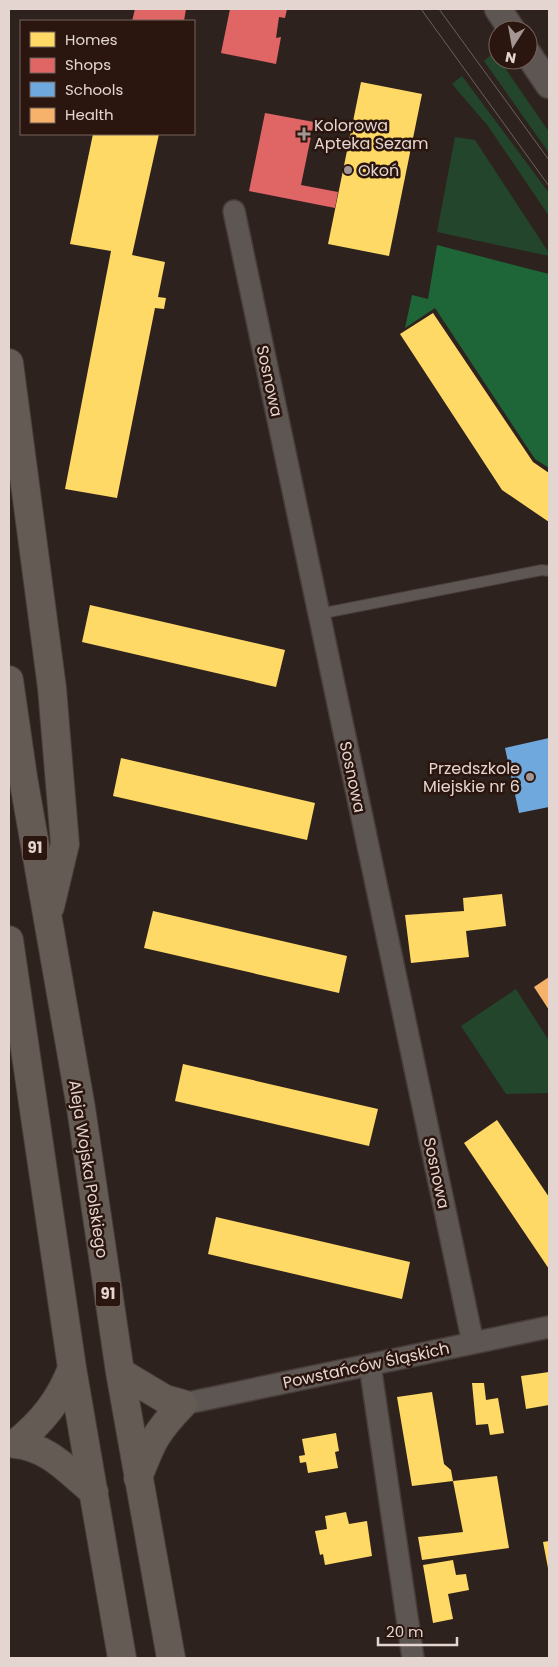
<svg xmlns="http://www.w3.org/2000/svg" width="558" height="1667" viewBox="0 0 558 1667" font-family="Poppins,sans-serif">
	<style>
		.green { fill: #22452b }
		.forest { fill: #1e6537 }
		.homes { fill: #ffd966 }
		.shops { fill: #e06666 }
		.schools { fill: #6fa8dc }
		.health { fill: #f6b26b }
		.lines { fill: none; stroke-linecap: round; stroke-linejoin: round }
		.service-casing { stroke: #473c3a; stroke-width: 12 }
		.minor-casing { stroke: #473c3a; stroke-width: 24 }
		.tertiary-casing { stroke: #473c3a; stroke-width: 29 }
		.primary-casing { stroke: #473c3a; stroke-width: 30 }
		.service { stroke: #5e5653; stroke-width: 10 }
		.minor { stroke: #5e5653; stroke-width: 21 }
		.tertiary { stroke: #5e5653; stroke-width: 26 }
		.primary { stroke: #645c54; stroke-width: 28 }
		.tram { stroke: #6a615e; stroke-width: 1 }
		.poi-dot { fill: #a49692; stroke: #2a160f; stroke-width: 2 }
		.labels { text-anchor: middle; stroke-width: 5; stroke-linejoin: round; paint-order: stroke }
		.shield { fill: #2a160f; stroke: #ac9c96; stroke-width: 1 }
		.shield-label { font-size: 15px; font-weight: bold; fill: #e4d5d0 }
		.poi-label { font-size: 16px; fill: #e4d5d0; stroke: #2a160f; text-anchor: start }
		.street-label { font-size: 16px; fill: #e4d5d0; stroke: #2a160f }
	</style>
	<rect width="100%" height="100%" fill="#2e221e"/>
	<path class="green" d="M494 52 549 132V153L484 61Z
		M462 76 549 193V216L488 126 452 84Z
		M455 137 475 140 549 253V256L437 232Z
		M516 989 549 1041V1093L506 1094 461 1026Z"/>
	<path class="forest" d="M437 245 549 274V468L535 459 435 308 405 328 412 295 428 299Z"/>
	<path class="homes" d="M361 82 422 94 389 256 328 244Z
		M93 134H159L132 255 165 262 158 297 166 298 164 309 155 308 117 498 65 489 111 251 70 244Z
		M433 313 533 462 549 473V522L502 490 400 334Z
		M90 605 285 650 276 687 82 642Z
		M121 758 315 803 307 840 113 796Z
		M502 894 506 926 466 931 469 957 411 963 405 915 464 911 463 898Z
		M153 911 347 956 339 993 144 948Z
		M183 1064 378 1109 369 1146 175 1101Z
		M497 1120 549 1197V1269L464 1143Z
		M216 1217 410 1262 402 1299 208 1254Z
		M549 1372V1405L526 1409 521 1376Z
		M472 1383H484L486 1400 498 1398 504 1433 490 1435 488 1424 476 1425Z
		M432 1392 444 1464 451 1470 453 1481 412 1486 397 1397Z
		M336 1433 339 1451 335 1452 338 1468 308 1473 306 1462 300 1463 299 1456 305 1455 302 1439Z
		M497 1476 509 1548 422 1560 418 1537 463 1532 453 1481Z
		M346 1512 349 1524 367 1521 372 1556 325 1565 323 1554 320 1555 315 1531 327 1529 325 1516Z
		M549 1541V1568H548L543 1542Z
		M453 1560 456 1575 466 1574 469 1590 448 1594 453 1619 433 1623 423 1565Z"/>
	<path class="shops" d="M135 9H186L184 21H132Z
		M230 9H287L285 18 279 17 276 38 281 37 276 64 221 53Z
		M265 113 314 122 301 185 338 192 335 208 249 191Z"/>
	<path class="schools" d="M549 738V807L519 813 505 748Z"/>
	<path class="health" d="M549 977V1010L534 987Z"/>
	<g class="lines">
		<defs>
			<path id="service" d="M319 614 542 570 549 571"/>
			<path id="minor" d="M234 211 473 1343
				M370 1365 413 1658
				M183 1404 549 1327"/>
			<path id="tertiary" d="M498 9 512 30
				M528 54 549 85"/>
			<path id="primary" d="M9 363 52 688 65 844 50 907
				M9 680 23 777 81 1108 120 1372 171 1658
				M9 940 72 1368 122 1658
				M120 1372 165 1399 183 1404C156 1432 152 1441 138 1478
				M15 1444C42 1422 60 1400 72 1368
				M15 1444C49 1447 69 1472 94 1492"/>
		</defs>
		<use href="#service" class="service-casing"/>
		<use href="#minor" class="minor-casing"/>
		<use href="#tertiary" class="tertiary-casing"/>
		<use href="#primary" class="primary-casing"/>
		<use href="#service" class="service"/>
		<use href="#minor" class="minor"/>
		<use href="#tertiary" class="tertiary"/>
		<use href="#primary" class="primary"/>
		<path class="tram" d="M421 9 549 186
			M439 9 549 160"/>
	</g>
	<g class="poi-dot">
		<path d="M301.5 126.5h5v5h5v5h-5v5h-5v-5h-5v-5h5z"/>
		<circle cx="348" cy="170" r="5"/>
		<circle cx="530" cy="777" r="5"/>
	</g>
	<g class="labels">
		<g class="shield">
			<rect x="22.5" y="835.5" width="25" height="25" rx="4"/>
			<rect x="95.5" y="1281.5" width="25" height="25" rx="4"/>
		</g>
		<g class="shield-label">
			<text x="35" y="853">91</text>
			<text x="108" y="1299">91</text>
		</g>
		<g class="poi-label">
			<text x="314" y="131">Kolorowa<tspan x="314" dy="18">Apteka Sezam</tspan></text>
			<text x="358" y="176">Okoń</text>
			<text x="520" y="774" text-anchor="end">Przedszkole<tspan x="520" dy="18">Miejskie nr 6</tspan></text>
		</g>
		<g class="street-label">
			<text transform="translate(270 381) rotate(78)" y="6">Sosnowa</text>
			<text transform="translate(353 777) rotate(78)" y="6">Sosnowa</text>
			<text transform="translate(89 1169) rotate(81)" y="6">Aleja Wojska Polskiego</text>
			<text transform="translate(437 1173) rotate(78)" y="6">Sosnowa</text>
			<text transform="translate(366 1365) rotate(-12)" y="6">Powstańców Śląskich</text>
		</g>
	</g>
	<rect width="558" height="1667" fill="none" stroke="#e4d5d0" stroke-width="20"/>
	<rect x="20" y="20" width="175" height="115" fill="#2a160f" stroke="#74625c"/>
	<rect x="30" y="32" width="25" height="15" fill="#ffd966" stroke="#74625c"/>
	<text x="65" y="45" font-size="15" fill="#e4d5d0">Homes</text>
	<rect x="30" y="58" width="25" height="15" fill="#e06666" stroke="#74625c"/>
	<text x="65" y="70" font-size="15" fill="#e4d5d0">Shops</text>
	<rect x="30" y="82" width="25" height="15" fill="#6fa8dc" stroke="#74625c"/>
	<text x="65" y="95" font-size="15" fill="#e4d5d0">Schools</text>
	<rect x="30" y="108" width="25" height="15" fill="#f6b26b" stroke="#74625c"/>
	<text x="65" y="120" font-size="15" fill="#e4d5d0">Health</text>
	<g transform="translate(513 45) rotate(191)"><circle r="24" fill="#2a160f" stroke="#74625c"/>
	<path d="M0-4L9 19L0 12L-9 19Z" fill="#a49692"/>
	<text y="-8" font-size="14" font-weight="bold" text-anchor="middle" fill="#e4d5d0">N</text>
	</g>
	<path d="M378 1637v8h79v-8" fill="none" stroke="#e4d5d0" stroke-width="2.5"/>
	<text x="386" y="1637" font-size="15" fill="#e4d5d0" stroke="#2a160f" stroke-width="4" paint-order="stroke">20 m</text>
</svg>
